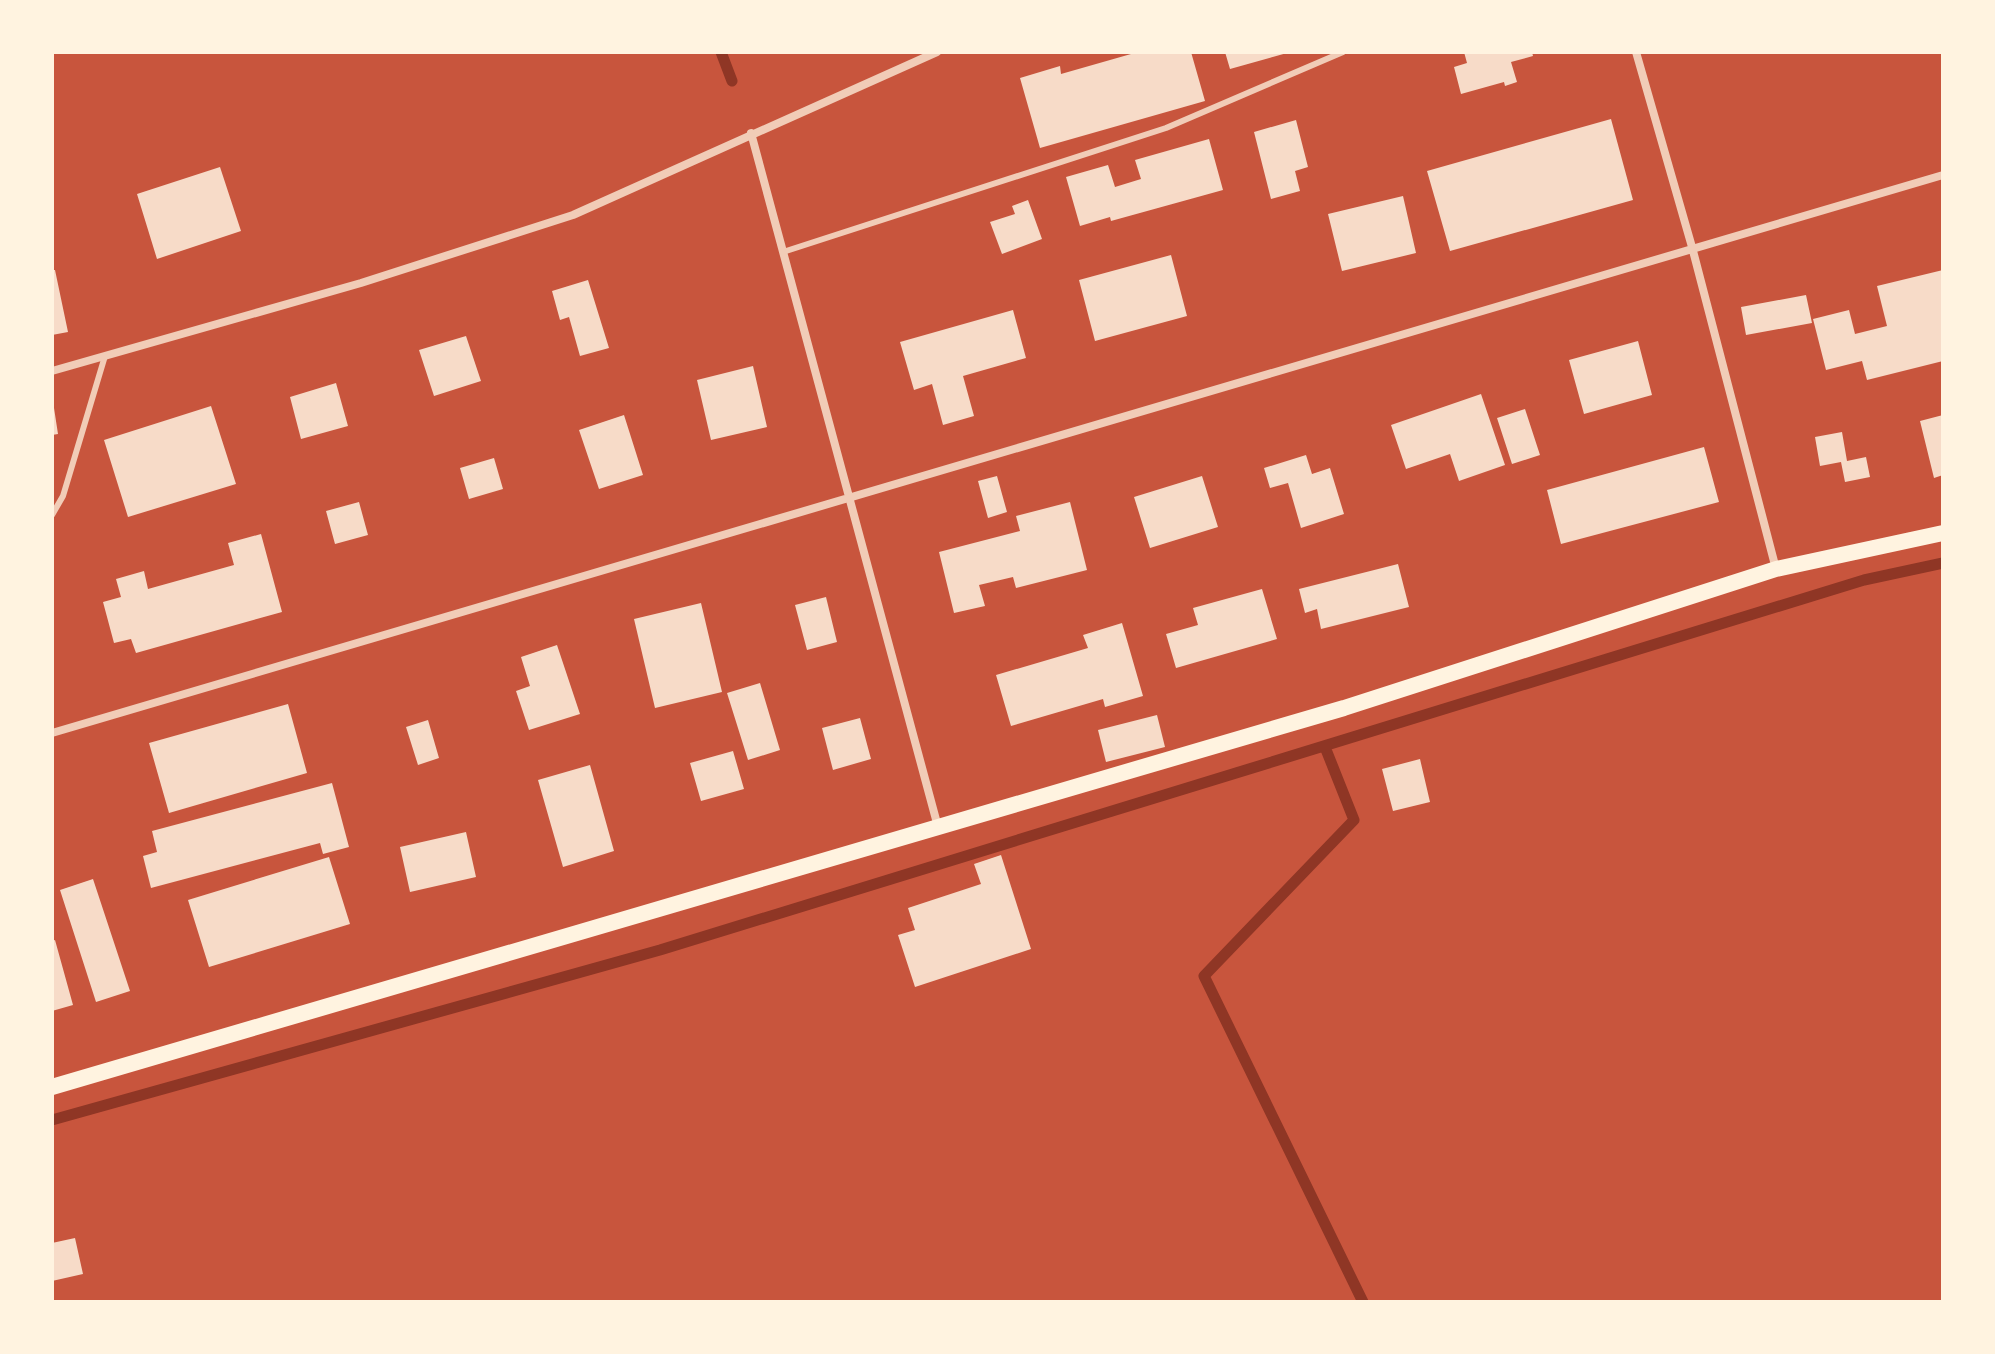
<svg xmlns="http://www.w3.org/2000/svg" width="1995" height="1354" viewBox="0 0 1995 1354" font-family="'DM Sans',sans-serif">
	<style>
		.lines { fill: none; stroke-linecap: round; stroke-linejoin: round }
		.stream { stroke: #8f3625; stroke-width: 11 }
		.building { fill: #f7dbc8 }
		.service { stroke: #f1ccb7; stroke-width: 6 }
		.minor { stroke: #f1ccb7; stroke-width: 8 }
		.secondary { stroke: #fff3e0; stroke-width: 16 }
	</style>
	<rect width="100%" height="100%" fill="#c8553d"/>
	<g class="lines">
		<path class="stream" d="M721 52 732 81
			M1325 747 1354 820 1204 976 1363 1302
			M52 1120 660 950 1864 580 1943 563"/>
	</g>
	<path class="building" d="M1138 52H1191L1205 101 1040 148 1020 78 1060 66 1061 74Z
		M1225 52H1287V53L1230 69Z
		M1464 52H1532L1533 56 1511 62 1517 82 1505 86 1504 82 1461 94 1454 67 1467 63Z
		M1611 119 1633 200 1450 251 1427 171Z
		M1296 120 1308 167 1295 171 1300 191 1271 199 1254 132Z
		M1209 139 1223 190 1111 221 1110 217 1080 226 1066 177 1108 165 1115 187 1141 179 1135 160Z
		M220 167 241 231 157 259 137 194Z
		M1403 196 1416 253 1342 271 1328 214Z
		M1028 200 1042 239 1002 254 990 222 1015 214 1012 206Z
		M1171 255 1187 316 1095 341 1079 280Z
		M52 270H55L68 332 52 335Z
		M1943 270V361L1867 380 1862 361 1826 370 1813 319 1849 310 1855 334 1887 326 1877 286Z
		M588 280 609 348 580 356 569 317 560 320 552 291Z
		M1806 295 1812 323 1746 335 1741 307Z
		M1013 310 1026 358 963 376 974 416 943 425 932 384 914 390 900 342Z
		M466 336 481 381 434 396 419 350Z
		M1638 341 1652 395 1584 414 1569 360Z
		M753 366 767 427 711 440 697 380Z
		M336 383 348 426 301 439 290 397Z
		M1481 394 1505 465 1459 481 1450 454 1406 469 1391 425Z
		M211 406 236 484 128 517 104 440Z
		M52 408H54L58 434 52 435Z
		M1525 409 1540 455 1512 464 1497 418Z
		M624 415 643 475 599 489 579 430Z
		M1943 415V475L1934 478 1920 421Z
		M1842 432 1847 461 1866 457 1870 477 1845 482 1841 462 1820 466 1815 437Z
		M1704 447 1719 502 1561 544 1547 490Z
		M1306 455 1312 474 1330 468 1344 514 1301 528 1288 483 1270 488 1264 468Z
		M494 458 503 489 469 499 460 468Z
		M997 476 1007 512 988 518 978 481Z
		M1202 476 1218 527 1150 548 1134 497Z
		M359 502 368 535 335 544 326 511Z
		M1070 502 1087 570 1016 588 1013 577 979 585 985 606 954 613 939 552 1020 531 1016 516Z
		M261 534 282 612 136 653 131 639 114 643 103 602 121 597 116 579 144 571 148 589 234 565 228 543Z
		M1398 564 1409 607 1321 629 1317 609 1305 613 1299 589Z
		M1262 589 1277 639 1176 668 1166 634 1198 625 1193 608Z
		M826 597 837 642 807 650 795 605Z
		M701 603 722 692 655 708 634 619Z
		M1122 623 1143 696 1105 707 1103 699 1011 726 996 675 1088 648 1083 635Z
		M557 645 580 714 529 730 516 691 530 686 521 657Z
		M760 683 780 750 748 760 727 693Z
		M288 704 307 773 169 813 149 743Z
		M1157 715 1165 747 1106 762 1098 730Z
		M860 718 871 759 833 770 822 728Z
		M428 720 439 758 418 765 406 727Z
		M733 751 744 789 701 801 690 763Z
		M1420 759 1430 802 1393 811 1382 769Z
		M590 765 614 851 563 867 538 780Z
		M332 783 349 847 323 854 320 843 151 888 143 856 157 852 152 831Z
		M466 832 476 877 410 892 400 847Z
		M1001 855 1031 949 915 987 898 935 915 930 908 908 981 884 974 864Z
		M329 857 350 924 209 967 188 900Z
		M93 879 130 991 96 1002 60 890Z
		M55 940 73 1005 52 1011V941Z
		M75 1238 83 1274 52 1281V1243Z"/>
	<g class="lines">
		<path class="service" d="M783 252 1166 128 1343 52
			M52 515 63 496 105 356"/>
		<path class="minor" d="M1636 52 1692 247 1776 569
			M751 133 938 827
			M52 371 361 283 573 215 937 52
			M52 733 1943 175"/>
		<path class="secondary" d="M52 1087 1344 708 1776 569 1943 533"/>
	</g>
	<rect width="1995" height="1354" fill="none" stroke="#fff3e0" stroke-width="108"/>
</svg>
